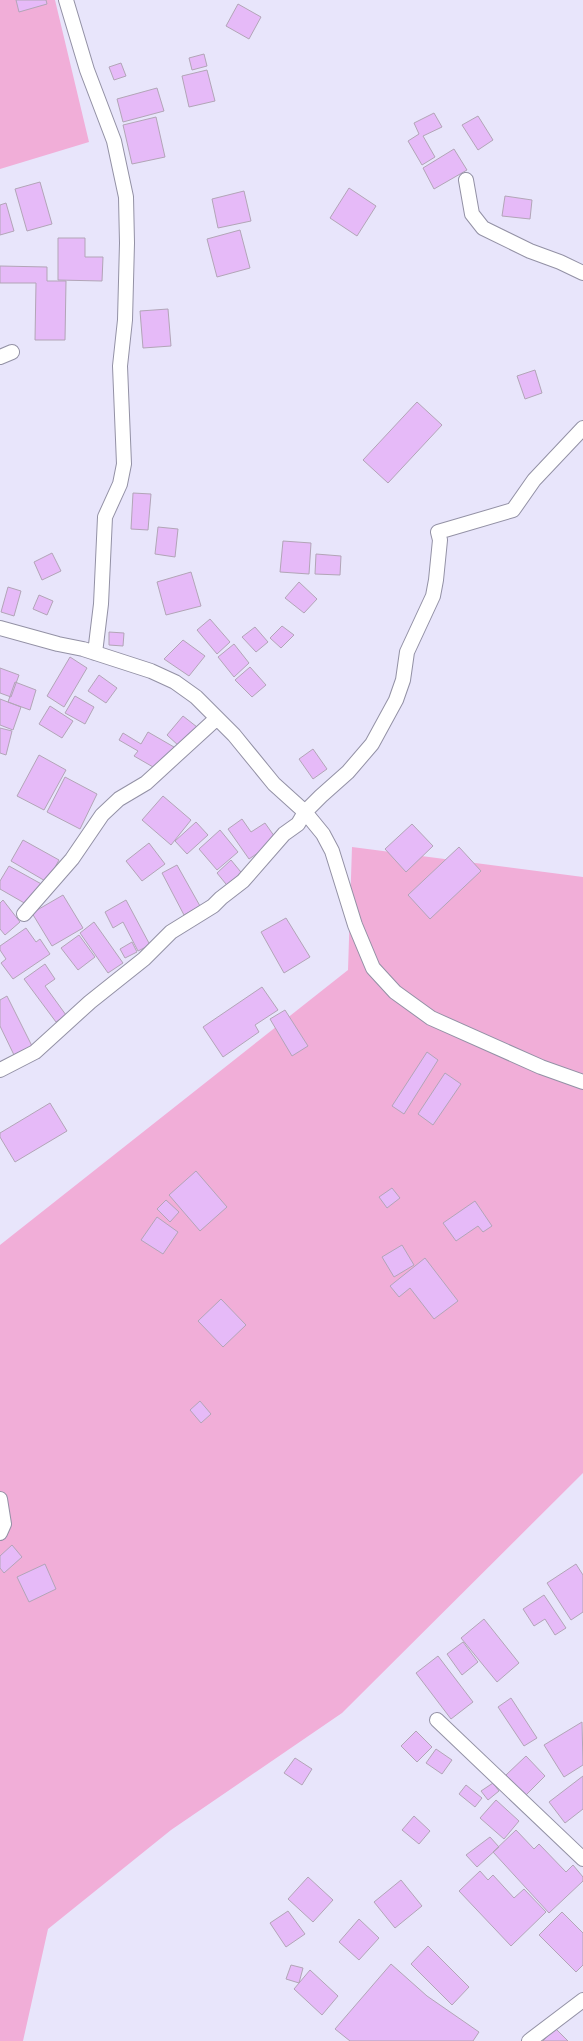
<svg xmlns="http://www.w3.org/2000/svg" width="583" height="2041" viewBox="0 0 583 2041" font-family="'Exo 2',sans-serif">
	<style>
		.green { fill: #f1aed8 }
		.building { fill: #e6baf8; stroke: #b2a5b7 }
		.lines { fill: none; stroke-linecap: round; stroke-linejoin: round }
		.street-casing { stroke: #9391a5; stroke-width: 16 }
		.street { stroke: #fff; stroke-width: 14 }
	</style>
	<rect width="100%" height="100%" fill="#e8e5fb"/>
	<path class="green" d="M0 0H55L89 142 0 169Z
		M352 847 583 877V1473L342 1713 171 1830 48 1929 23 2041H0V1245L348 970Z"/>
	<path class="building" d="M16 0H46L47 4 19 12Z
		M238 4 261 17 249 39 226 26Z
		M204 54 207 66 192 70 189 58Z
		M121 63 126 76 114 80 109 67Z
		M207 70 215 101 189 107 182 76Z
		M157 88 164 111 123 122 117 99Z
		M434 113 442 127 423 136 435 157 422 165 408 141 419 134 414 123Z
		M478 116 493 140 478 150 462 125Z
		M156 117 165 157 132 164 123 125Z
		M454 149 467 170 434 189 423 168Z
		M40 182 52 224 27 231 15 189Z
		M349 188 376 206 357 236 330 218Z
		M244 191 251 221 218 228 212 199Z
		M505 196 532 200 530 219 502 216Z
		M6 203 14 231 0 235V205Z
		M240 230 250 268 217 277 207 239Z
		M58 238H85V257H103L102 281 58 280Z
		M0 266 47 267V281H66L65 340H35L36 283H0Z
		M168 309 171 346 143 348 140 311Z
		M535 370 542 393 525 399 517 376Z
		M417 402 442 425 388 483 363 460Z
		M133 493 151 494 148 530 131 529Z
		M158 527 178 529 175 557 155 554Z
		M283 541 311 543 309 574 280 572Z
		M52 553 61 571 42 580 34 562Z
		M316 554 341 556 340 575 315 574Z
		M191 572 201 606 166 615 157 582Z
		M299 582 317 599 304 613 285 598Z
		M8 587 21 591 14 616 1 612Z
		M39 595 53 601 47 615 33 609Z
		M210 619 230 642 217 654 197 630Z
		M282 626 294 635 281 648 270 638Z
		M255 627 268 642 256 652 242 637Z
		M109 632 124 633 123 646 109 645Z
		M183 640 205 656 189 676 164 659Z
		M234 644 249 663 234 677 218 657Z
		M70 657 87 668 64 707 47 696Z
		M250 667 266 685 252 697 235 680Z
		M0 668 19 675 11 697 0 693Z
		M99 675 117 688 106 703 88 691Z
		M15 682 36 690 30 710 8 702Z
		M75 696 94 707 85 724 65 713Z
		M0 699 21 707 13 730 0 725Z
		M50 706 73 721 62 738 39 724Z
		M183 716 197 727 180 747 167 735Z
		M0 728 12 731 6 755 0 753Z
		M148 732 174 747 160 771 134 756 138 751 119 740 123 733 141 744Z
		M313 749 327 769 313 779 299 759Z
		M39 755 66 770 44 810 17 796Z
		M65 777 97 794 80 829 47 812Z
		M163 796 191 820 171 845 142 820Z
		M242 819 251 832 265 823 277 840 249 859 228 829Z
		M196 822 208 835 187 854 175 841Z
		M412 824 433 846 406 872 385 849Z
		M220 830 238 852 217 870 199 849Z
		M23 840 59 860 47 882 11 861Z
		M149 843 165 864 142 881 126 861Z
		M459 847 481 871 430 919 408 895Z
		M231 860 245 877 230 889 217 873Z
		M177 865 200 906 184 915 162 873Z
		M9 866 45 886 33 908 0 889V881Z
		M63 895 83 928 52 946 32 913Z
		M3 900 20 922 5 935 0 929V903Z
		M126 900 150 945 138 951 123 922 113 928 105 912Z
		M286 918 310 957 284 973 261 932Z
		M94 922 123 963 108 973 80 933Z
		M26 928 36 942 40 939 50 954 13 979 1 963 6 959 0 950V946Z
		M79 935 95 957 78 970 61 948Z
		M132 942 137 952 125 958 120 949Z
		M45 964 55 979 45 986 66 1015 56 1022 24 979Z
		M262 987 278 1010 255 1025 259 1032 223 1057 203 1027Z
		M7 996 32 1046 14 1055 0 1026V1000Z
		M285 1010 308 1046 292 1056 270 1019Z
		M427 1052 438 1060 404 1114 392 1106Z
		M445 1073 461 1084 433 1125 418 1114Z
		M50 1103 67 1131 15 1162 0 1137V1133Z
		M196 1171 227 1207 200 1231 169 1195Z
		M392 1188 400 1198 387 1208 379 1197Z
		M166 1200 179 1212 170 1222 157 1209Z
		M475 1201 492 1226 483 1232 478 1226 456 1241 443 1223Z
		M157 1217 178 1232 163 1254 141 1240Z
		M402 1245 414 1265 394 1277 382 1257Z
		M425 1258 458 1301 434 1319 410 1288 399 1297 390 1286Z
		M221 1299 246 1325 223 1347 198 1321Z
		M200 1401 211 1414 201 1423 190 1410Z
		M12 1545 22 1557 4 1573 0 1568V1556Z
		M45 1564 56 1589 29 1602 17 1577Z
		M576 1564 583 1575V1612L571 1620 547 1583Z
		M544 1595 566 1628 555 1635 545 1619 534 1626 523 1609Z
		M484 1619 519 1663 497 1682 461 1638Z
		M463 1642 478 1662 462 1675 447 1654Z
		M438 1656 473 1702 451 1719 416 1673Z
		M511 1698 537 1738 524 1746 498 1707Z
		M582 1722 583 1765 564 1777 544 1745Z
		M416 1731 432 1747 417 1762 401 1746Z
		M436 1749 452 1760 442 1774 426 1763Z
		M526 1756 545 1776 525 1796 506 1775Z
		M295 1758 312 1769 302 1785 284 1773Z
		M583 1776V1809L565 1823 549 1802Z
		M493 1783 499 1791 488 1800 481 1791Z
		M466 1785 482 1798 475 1807 459 1794Z
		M496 1800 519 1821 504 1839 480 1818Z
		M414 1816 430 1831 419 1844 402 1830Z
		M516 1830 534 1849 539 1844 566 1872 573 1865 583 1877V1881L549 1913 493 1852Z
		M490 1837 499 1847 477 1867 466 1855Z
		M480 1871 488 1880 493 1875 514 1898 524 1889 546 1912 511 1946 459 1891Z
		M308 1877 333 1900 313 1922 288 1899Z
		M401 1880 422 1906 395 1928 374 1902Z
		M288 1911 305 1934 286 1947 270 1923Z
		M562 1912 583 1933V1965L576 1972 539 1935Z
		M359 1919 379 1938 359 1960 339 1942Z
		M428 1946 469 1987 452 2005 411 1964Z
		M391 1964 427 1996 479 2032 473 2041H350L335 2029Z
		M291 1965 303 1968 299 1983 286 1979Z
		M310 1970 338 1996 322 2015 294 1989Z
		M555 2028 568 2041H543Z"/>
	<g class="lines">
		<defs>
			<path id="street" d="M66 0 87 70 114 141 126 197 127 243 125 320 120 366 124 464 120 484 105 517 101 604 95 653
				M466 180 472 214 483 228 530 251 560 262 583 273
				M0 357 12 352
				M0 628 58 644 83 649 151 671 175 682 196 697 234 735 274 784 305 812 323 834 332 851 355 925 373 968 395 992 431 1018 541 1067 583 1082
				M24 914 72 859 102 815 119 799 146 783 217 718
				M0 1070 35 1052 90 1002 144 959 171 932 213 906 221 898 243 881 284 834 298 824 305 812 321 796 348 772 372 744 396 700 403 680 407 652 433 596 436 580 440 540 438 532 513 510 534 480 583 428
				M0 1499 4 1524 0 1533
				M437 1720 583 1859
				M529 2041 583 2000"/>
		</defs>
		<use href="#street" class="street-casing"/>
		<use href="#street" class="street"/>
	</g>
</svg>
